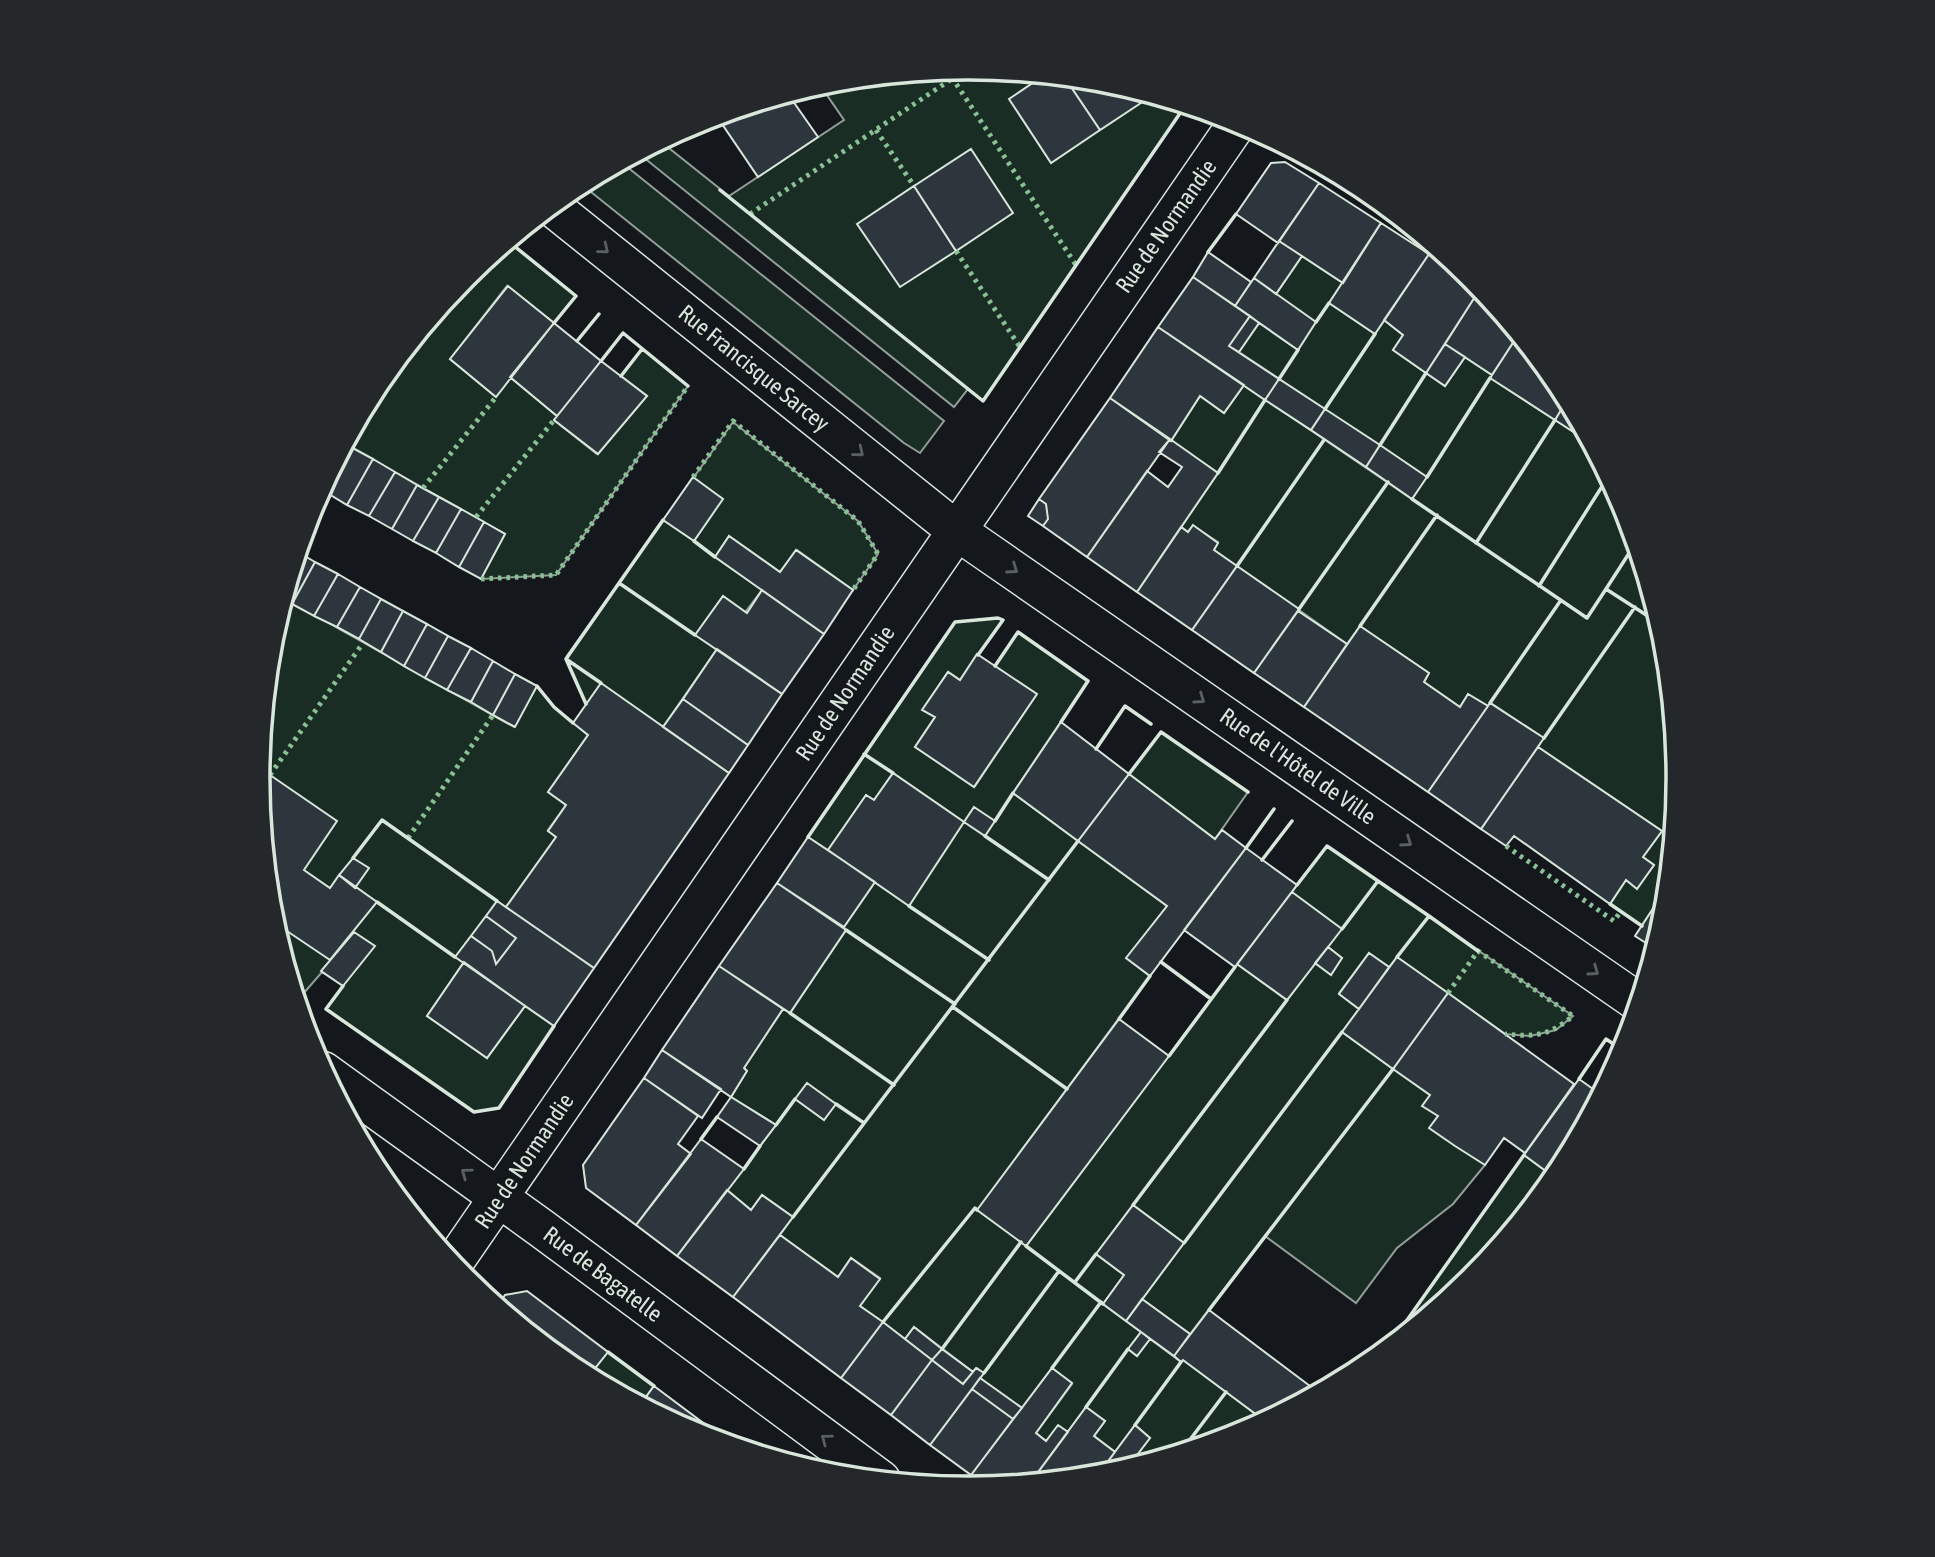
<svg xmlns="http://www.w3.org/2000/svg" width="1935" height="1557" viewBox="0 0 1935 1557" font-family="'Asap Condensed',sans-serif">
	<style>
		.green { fill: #1a2d24; stroke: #939e99; stroke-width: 2 }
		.building { fill: #2c363c; stroke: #d8e6dc; stroke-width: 2 }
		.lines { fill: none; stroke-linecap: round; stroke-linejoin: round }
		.street-casing { stroke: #d8e6dc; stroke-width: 41 }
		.street { stroke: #14181c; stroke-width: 38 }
		.hedge { stroke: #8ac095; stroke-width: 5; stroke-dasharray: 3.5 5; stroke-linecap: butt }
		.wall { stroke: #d8e6dc; stroke-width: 3.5 }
		.oneway { stroke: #59605f }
		.labels { text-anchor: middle; stroke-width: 5; stroke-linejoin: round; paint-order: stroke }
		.street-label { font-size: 23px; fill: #d8e6dc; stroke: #14181c }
		.rim { fill: none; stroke: #d8e6dc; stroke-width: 3.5 }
	</style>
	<rect width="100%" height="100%" fill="#14181c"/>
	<path class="green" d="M968 68 1106 82 1185 106 983 401 968 389 954 407 638 153 660 141 729 196 844 120 820 85 829 82Z
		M621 162 944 421 920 453 904 443 581 184Z
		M508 241 576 296 554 323 507 286 450 359 495 396 510 377 557 416 554 420 597 454 647 396 621 376 642 349 688 386 556 575 481 579 505 534 345 444 377 384 466 276Z
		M1302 256 1343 283 1329 303 1374 333 1384 320 1403 335 1393 350 1445 386 1465 357 1492 375 1491 378 1589 442 1624 507 1664 640 1678 779 1665 906 1658 901 1642 926 1610 904 1626 880 1637 888 1654 865 1643 857 1662 831 1538 747 1543 738 1491 703 1488 706 1468 694 1460 707 1424 682 1429 673 1360 626 1347 644 1214 550 1218 542 1193 526 1188 532 1181 527 1218 473 1171 441 1200 396 1224 413 1244 385 1412 499 1426 477 1239 352 1259 323 1297 349 1276 294Z
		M733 422 858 521 878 554 853 590 797 550 780 572 729 536 715 557 762 590 717 649 663 727 586 704 566 659 567 656Z
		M284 598 514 727 537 686 554 707 588 735 548 792 566 805 548 830 556 837 506 907 497 901 464 962 427 1016 487 1058 525 1006 554 1026 499 1108 474 1112 326 1009 343 986 322 972 303 994 292 985 271 917 257 778 271 640Z
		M998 618 1003 620 960 680 948 672 923 710 935 717 915 747 975 786 1036 695 995 666 1018 632 1088 681 1013 793 1167 906 1127 958 1150 976 978 1210 1021 1242 1027 1245 1237 964 1287 1000 1315 963 1331 974 1342 958 1328 947 1292 892 1327 846 1573 1016 1556 1030 1530 1036 1505 1034 1397 957 1389 967 1369 953 1339 993 1359 1009 1342 1032 1430 1095 1438 1116 1430 1128 1485 1165 1453 1204 1397 1248 1356 1303 1265 1236 1190 1334 1142 1299 1184 1243 1133 1205 1096 1254 1124 1275 1103 1304 1141 1332 1128 1349 1137 1356 1150 1339 1181 1362 1183 1360 1265 1421 1239 1435 1135 1466 1131 1463 1150 1438 1135 1425 1115 1452 1094 1436 1105 1421 1086 1407 1068 1432 1046 1441 1036 1433 1072 1384 1052 1368 1022 1408 980 1378 983 1373 977 1368 973 1372 914 1327 905 1339 860 1306 880 1278 851 1258 838 1277 780 1235 793 1217 762 1195 751 1210 727 1190 776 1125 731 1097 747 1071 744 1068 783 1009 790 1013 846 930 844 927 875 882 964 822 893 773 874 800 866 795 828 850 808 837 955 622Z
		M1161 732 1248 792 1215 839 1129 774Z
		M1524 1155 1547 1172 1532 1192 1538 1197 1469 1281 1388 1347Z
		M608 1352 654 1386 640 1405 588 1377Z"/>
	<path class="building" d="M1043 76 1065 78 1100 130 1051 163 1009 99Z
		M1065 78 1106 82 1149 95 1150 97 1100 130Z
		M788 94 818 137 758 177 720 121 737 110Z
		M971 149 1013 213 956 251 914 186Z
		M1285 162 1319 183 1278 243 1236 214 1271 163Z
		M1319 183 1381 223 1343 283 1279 241Z
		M914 186 956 251 900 287 857 224Z
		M1381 223 1429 254 1375 334 1329 303Z
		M1279 241 1302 256 1276 294 1254 278Z
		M1208 252 1251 282 1235 306 1193 277Z
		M1429 254 1476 284 1480 289 1426 373 1393 350 1403 335 1384 320Z
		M1193 277 1250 316 1229 346 1279 379 1265 400 1158 327Z
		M1254 278 1316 322 1298 350 1235 306Z
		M508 286 554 323 496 397 450 359Z
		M1480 289 1518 335 1492 375 1445 344Z
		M1250 316 1259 323 1239 352 1229 346Z
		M554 323 601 361 557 416 510 377Z
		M1158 327 1244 385 1224 413 1200 396 1171 441 1110 398Z
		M1518 335 1558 384 1567 400 1555 420 1490 378Z
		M1445 344 1465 357 1445 386 1426 373Z
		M601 361 647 396 598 454 554 420Z
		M1279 379 1325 409 1311 430 1265 400Z
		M1110 398 1170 439 1087 557 1043 526 1048 519 1046 504 1039 499Z
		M1567 400 1589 442 1555 420Z
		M1325 409 1380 445 1366 467 1311 430Z
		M1170 439 1218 473 1137 592 1087 557 1147 471 1168 487 1182 467 1159 452Z
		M345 444 349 446 324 491 320 489Z
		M1380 445 1427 477 1412 499 1366 467Z
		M349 446 373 459 347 505 324 491Z
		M373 459 395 472 369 516 347 505Z
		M395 472 417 485 392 529 369 516Z
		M693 477 723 499 694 541 663 520Z
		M417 485 439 497 413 541 392 529Z
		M439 497 461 509 436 553 413 541Z
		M1039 499 1046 504 1048 519 1043 526 1028 516Z
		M461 509 484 522 459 567 436 553Z
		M484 522 505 534 481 579 459 567Z
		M1193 525 1218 543 1214 550 1237 566 1192 630 1137 592 1181 527 1188 532Z
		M729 536 780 572 796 550 853 590 824 634 715 557Z
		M298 552 315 562 292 604 284 598Z
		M315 562 338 574 314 616 292 604Z
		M1237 566 1299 609 1254 673 1192 630Z
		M338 574 360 587 337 627 314 616Z
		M360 587 381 599 359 639 337 627Z
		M762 590 824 634 782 694 695 635 723 596 747 613Z
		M381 599 403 611 381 652 359 639Z
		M403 611 427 624 404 666 381 652Z
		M1298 611 1347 644 1304 707 1254 673Z
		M427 624 448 636 425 678 404 666Z
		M1360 626 1429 673 1424 682 1460 707 1468 694 1488 706 1428 792 1304 707Z
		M448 636 471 648 447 690 425 678Z
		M471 648 493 661 471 702 447 690Z
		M717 649 782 694 748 745 683 699Z
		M977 654 1037 694 974 787 915 747 935 717 922 710 948 672 960 680Z
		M493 661 515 674 493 715 471 702Z
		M515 674 537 686 515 727 493 715Z
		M601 683 729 773 594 968 506 907 556 837 548 831 566 805 548 792 588 735 573 723Z
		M683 699 748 745 729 773 663 727Z
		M1490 703 1544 738 1481 829 1428 792Z
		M1061 722 1129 774 1078 841 1013 793Z
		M1538 747 1662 831 1643 857 1654 865 1637 889 1626 880 1610 904 1514 836 1506 846 1481 829Z
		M258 767 270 775 259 792 257 778Z
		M893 773 964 822 909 906 828 850 866 795 874 800Z
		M1129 774 1215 839 1222 830 1246 848 1150 976 1126 958 1167 906 1078 841Z
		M270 775 337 821 304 870 330 888 339 875 377 902 330 960 272 921 259 792Z
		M974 807 995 821 985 836 964 822Z
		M808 837 875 882 844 927 777 883Z
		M1246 848 1297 885 1235 967 1184 930Z
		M353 858 369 868 355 888 339 875Z
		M777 883 846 930 790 1013 719 966Z
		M1292 892 1342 929 1287 1000 1237 964Z
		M497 901 594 968 554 1026 455 957 471 936 492 951 496 964 516 938 486 916Z
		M1658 901 1665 906 1664 917 1661 929 1649 945 1635 936Z
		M486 916 516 938 496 964 492 951 471 936Z
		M354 932 375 946 343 986 321 971Z
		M1328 947 1342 958 1331 975 1315 963Z
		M1369 953 1389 967 1359 1009 1339 994Z
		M1397 957 1448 993 1393 1069 1342 1032Z
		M464 962 525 1006 487 1058 427 1016Z
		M719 966 783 1009 744 1068 747 1071 731 1097 662 1050Z
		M1448 993 1574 1084 1525 1153 1504 1138 1485 1165 1455 1146 1429 1128 1438 1116 1422 1106 1430 1095 1393 1069Z
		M1119 1019 1169 1056 1026 1246 977 1210Z
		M662 1050 721 1089 702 1118 644 1078Z
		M644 1078 698 1116 678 1144 691 1154 636 1225 586 1188 583 1165Z
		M1579 1079 1600 1094 1558 1173 1538 1197 1532 1193 1547 1172 1524 1155Z
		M807 1083 836 1104 824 1120 795 1099Z
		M731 1097 776 1125 760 1146 717 1117Z
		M701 1139 744 1169 677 1256 636 1225Z
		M727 1190 751 1210 762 1195 793 1217 733 1297 677 1256Z
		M1133 1205 1184 1243 1126 1321 1103 1304 1124 1275 1096 1254Z
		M780 1235 838 1277 851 1258 880 1279 860 1306 883 1322 841 1378 733 1297Z
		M527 1291 608 1352 588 1377 573 1369 497 1307 505 1295Z
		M1142 1299 1190 1334 1174 1356 1126 1321Z
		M1209 1310 1318 1392 1265 1421 1183 1360 1181 1362 1174 1356Z
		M883 1322 932 1360 891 1415 841 1378Z
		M914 1327 942 1349 932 1360 905 1339Z
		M1141 1332 1150 1339 1137 1356 1128 1349Z
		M942 1349 973 1372 963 1384 932 1360Z
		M932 1360 963 1384 976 1368 984 1373 930 1445 891 1415Z
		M1052 1368 1072 1383 1036 1433 1046 1441 1058 1425 1068 1432 1030 1483 987 1487 971 1475Z
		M980 1378 1022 1408 1013 1419 972 1389Z
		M654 1386 718 1434 713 1440 695 1435 640 1405Z
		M972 1389 1013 1419 971 1475 930 1445Z
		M1086 1407 1105 1421 1094 1436 1115 1452 1097 1476 1030 1483Z
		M1135 1425 1150 1438 1131 1463 1135 1466 1097 1476Z
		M718 1434 734 1446 713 1440Z"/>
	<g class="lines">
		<defs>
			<path id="street" d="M551 206 957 531 1638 1002
				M323 1071 541 1228 881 1480
				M452 1265 1238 122"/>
		</defs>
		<use href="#street" class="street-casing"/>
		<use href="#street" class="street"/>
		<path class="hedge" d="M947 70 1076 265
			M876 130 914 186
			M750 214 953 78
			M956 251 1020 347
			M358 420 485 260
			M693 477 733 421 858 521 878 554 853 590
			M423 488 496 397
			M476 517 554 420
			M481 579 556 575 688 386
			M270 775 363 643
			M408 838 493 715
			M1506 846 1614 921 1621 911
			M1448 993 1478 951 1573 1016C1548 1036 1536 1037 1505 1034
			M378 1175 409 1197 410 1213"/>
		<path class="wall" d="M720 190 983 401 1185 106
			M508 241 576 296 554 323
			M1208 252 1236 214
			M1316 322 1329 303
			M577 341 599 314
			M601 361 623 333 688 386
			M621 376 642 349
			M1279 379 1298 350
			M1325 409 1375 334
			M1380 445 1426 373
			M1218 473 1265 400
			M1427 477 1490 378
			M1412 499 1587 618 1606 589 1654 620 1657 616
			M694 541 715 557
			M1476 543 1555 420
			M1237 566 1324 440
			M619 583 695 635
			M1539 586 1608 477
			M1606 589 1635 544
			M1299 609 1388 482
			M1360 626 1437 515
			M566 659 586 704
			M995 666 1018 632 1088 681 1061 722
			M601 683 566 659 663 520
			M537 686 554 707 573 723
			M1490 703 1561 600
			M1544 738 1635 607
			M1096 749 1125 706 1151 724
			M864 754 893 773
			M1129 774 1161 732 1248 792
			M995 821 1013 793
			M985 836 1049 880
			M808 837 955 622 998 618 1003 620 978 655
			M1246 848 1274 809
			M353 858 382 820 497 901
			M1262 860 1292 821
			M1297 885 1327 846 1378 881
			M377 902 455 957
			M1610 904 1642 926
			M909 906 989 960
			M1342 929 1378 881 1429 916
			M846 930 955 1004
			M1397 957 1429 916 1478 951
			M1161 962 1211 999
			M292 985 303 994
			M343 986 326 1009 474 1112 499 1108 554 1026
			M953 1007 1067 1089
			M790 1013 894 1085
			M1119 1019 1150 976
			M1169 1056 1235 967
			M1579 1079 1606 1039 1624 1051
			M836 1104 864 1123
			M776 1125 795 1099
			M701 1139 717 1117
			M744 1169 760 1146
			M1133 1205 1287 1000
			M793 1217 1078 841
			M1184 1243 1342 1032
			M1026 1246 1103 1304
			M1075 1282 1096 1254
			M1209 1310 1393 1069
			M883 1322 975 1208 977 1210
			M1388 1347 1524 1155
			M942 1349 1021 1242
			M608 1352 654 1386
			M1052 1368 1101 1302
			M984 1373 1059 1271
			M1086 1407 1128 1349
			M1135 1425 1181 1362
			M1180 1453 1226 1392"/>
	</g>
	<defs><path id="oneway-chevron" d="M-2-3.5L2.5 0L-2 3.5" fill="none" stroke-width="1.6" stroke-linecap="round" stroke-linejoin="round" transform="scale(1.75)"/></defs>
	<g class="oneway">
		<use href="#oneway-chevron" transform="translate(604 249) rotate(39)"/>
		<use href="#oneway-chevron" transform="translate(859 452) rotate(39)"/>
		<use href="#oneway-chevron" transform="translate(1013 569) rotate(35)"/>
		<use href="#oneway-chevron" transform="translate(1200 699) rotate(35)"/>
		<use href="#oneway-chevron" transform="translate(1407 842) rotate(35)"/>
		<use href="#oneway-chevron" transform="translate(1594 971) rotate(35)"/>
		<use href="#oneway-chevron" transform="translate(466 1173) rotate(-144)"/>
		<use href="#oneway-chevron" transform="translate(826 1439) rotate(-143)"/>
	</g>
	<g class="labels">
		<g class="street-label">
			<text transform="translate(1166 226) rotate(-55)" y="8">Rue de Normandie</text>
			<text transform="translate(754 368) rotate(39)" y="8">Rue Francisque Sarcey</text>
			<text transform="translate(845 693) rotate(-56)" y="8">Rue de Normandie</text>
			<text transform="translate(1298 766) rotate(35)" y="8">Rue de l'Hôtel de Ville</text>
			<text transform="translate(524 1161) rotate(-56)" y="8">Rue de Normandie</text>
			<text transform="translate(603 1274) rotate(37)" y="8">Rue de Bagatelle</text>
		</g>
	</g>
	<path d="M0 0H1935V1557H0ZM270 778a698 698 0 1 1 1396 0a698 698 0 1 1-1396 0Z" fill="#24282b" fill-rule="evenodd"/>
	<path class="rim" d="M270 778a698 698 0 1 1 1396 0a698 698 0 1 1-1396 0Z"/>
</svg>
